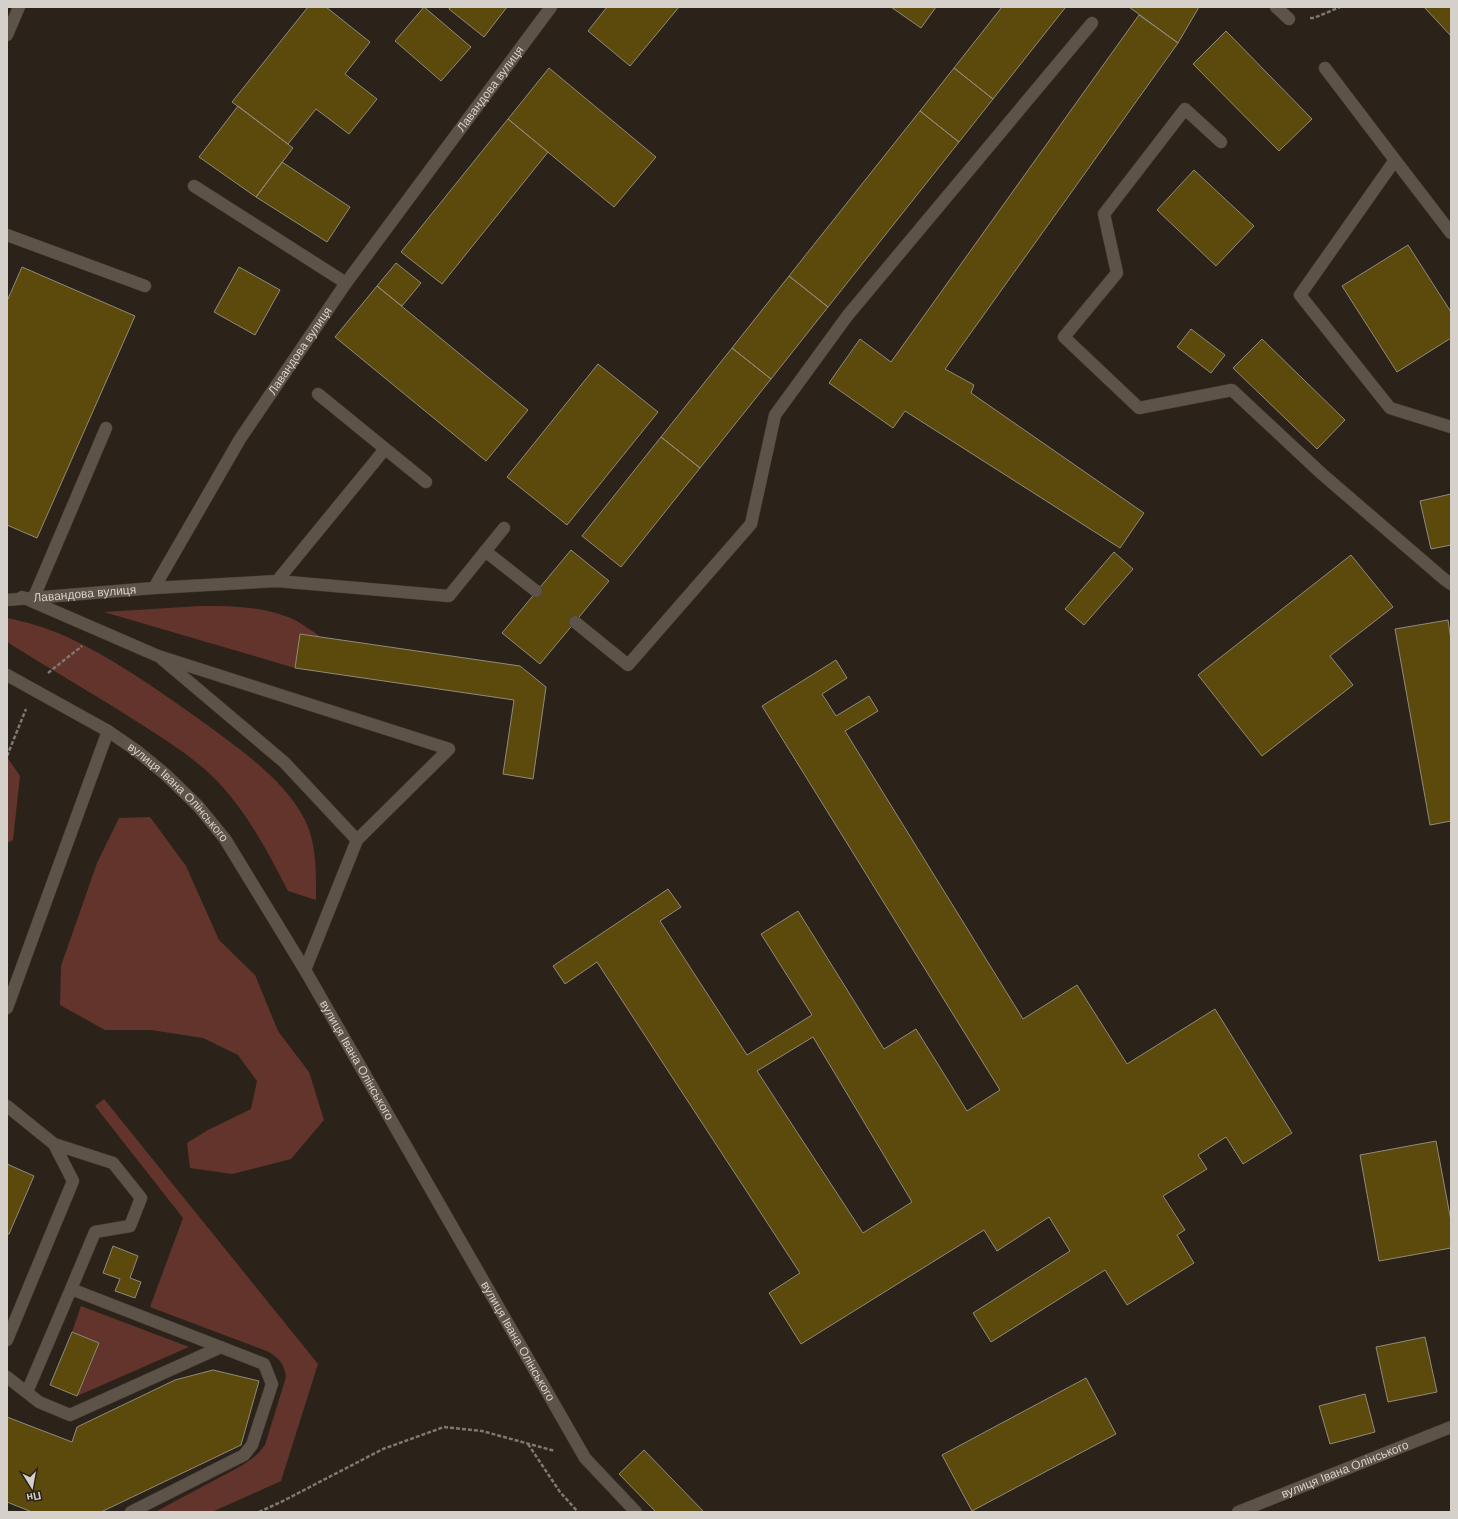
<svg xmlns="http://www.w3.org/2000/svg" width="1458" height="1519" viewBox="0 0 1458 1519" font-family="Arial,sans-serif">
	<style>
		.green { fill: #62342c }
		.building { fill: #5c4a0d; stroke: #8f8a7c; fill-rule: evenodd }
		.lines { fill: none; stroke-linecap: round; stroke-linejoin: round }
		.lane-casing { stroke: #463f37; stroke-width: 13 }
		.street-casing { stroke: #463f37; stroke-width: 13 }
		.secondary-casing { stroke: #463f37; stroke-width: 13 }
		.path { stroke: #7f7870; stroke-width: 2.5; stroke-dasharray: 4 2; stroke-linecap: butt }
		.lane { stroke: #5d5349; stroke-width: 12 }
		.street { stroke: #5d5349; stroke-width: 12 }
		.secondary { stroke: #5d5349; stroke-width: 12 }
		.labels { text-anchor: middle; stroke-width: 3; stroke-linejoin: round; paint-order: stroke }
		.street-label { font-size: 12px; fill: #d6d0ca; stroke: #2b2319 }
	</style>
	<rect width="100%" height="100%" fill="#2b2319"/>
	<path class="green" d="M200 606C232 606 265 606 295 620 304 625 312 631 321 637L300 634 295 668 104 612Z
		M7 618C27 622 47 628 65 636 111 657 154 687 196 717 234 745 283 777 305 820 317 844 316 874 316 900L288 891C267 850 245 808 211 775 192 757 169 742 147 728 101 698 53 671 7 642Z
		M7 757 20 776 13 840 7 843Z
		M150 817 186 866 219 940 255 975 278 1031 309 1072 324 1120 291 1159 232 1174 190 1168 187 1143 208 1130 251 1109 257 1081 238 1055 203 1038 151 1030H105L60 1005 61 966 97 863 119 818Z
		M104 1099 318 1364 281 1481 212 1512H155L241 1466C251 1460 259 1454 265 1445L286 1377C284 1363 280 1360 269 1352L150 1307 183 1218 95 1106Z
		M81 1306 189 1347 77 1396 99 1343 72 1332Z"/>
	<path class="building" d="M308 7H326L370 42 345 74 377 99 349 134 316 109 288 144 232 102Z
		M424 7 471 47 441 81 395 41Z
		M450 7H507L484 37 449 9Z
		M607 7H679L630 66 588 31Z
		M891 7H936L921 28Z
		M1002 7H1064L1065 8 993 99 954 68Z
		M1129 7H1199L1178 43Z
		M1424 7H1451V36Z
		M1139 15 1178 43 945 369 974 385 971 393 1144 513 1120 548 905 411 893 428 829 383 860 339 891 362Z
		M1226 31 1312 119 1279 151 1193 64Z
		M549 68 656 157 614 207 508 119Z
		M954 68 993 99 959 142 920 111Z
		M238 106 293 148 256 197 199 157Z
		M920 111 959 142 828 307 789 276Z
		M508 119 548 152 442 284 401 252Z
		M282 162 350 207 327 242 256 197Z
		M1194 170 1254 226 1216 266 1157 210Z
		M1408 245 1451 312V338L1397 372 1342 286Z
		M396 263 421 283 402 306 377 286Z
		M22 267 135 316 37 538 7 525V301Z
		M239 267 280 290 255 335 214 312Z
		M789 276 828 307 771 379 732 348Z
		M377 286 528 410 486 461 335 337Z
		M1191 329 1225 355 1211 373 1177 347Z
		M1262 339 1345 420 1317 449 1233 368Z
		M732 348 771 379 700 468 661 437Z
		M598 364 658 412 567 525 507 477Z
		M661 437 700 468 621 567 582 536Z
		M1451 494V545L1431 549 1420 501Z
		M571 550 609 581 540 664 502 633Z
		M1114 552 1133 569 1084 625 1065 609Z
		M1351 555 1393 607 1330 656 1353 685 1262 756 1198 675Z
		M1448 620 1451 640V821L1430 825 1395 629Z
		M300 634 520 666 546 687 533 779 503 774 514 700 295 668Z
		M836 660 847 678 822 694 836 716 869 696 878 711 845 731 1023 1019 1077 985 1127 1064 1215 1009 1292 1133 1243 1164 1226 1137 1198 1155 1207 1169 1163 1196 1185 1230 1177 1235 1194 1263 1127 1305 1105 1270 991 1342 973 1313 1070 1251 1049 1217 997 1251 984 1230 801 1344 769 1293 800 1273 597 962 565 984 553 966 668 889 681 907 660 921 747 1055 812 1015 761 934 798 911 884 1049 916 1029 967 1111 1000 1090 762 706ZM813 1037 912 1202 863 1233 757 1071Z
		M1436 1141 1451 1221V1248L1379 1261 1360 1155Z
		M7 1164 34 1176 9 1234H7Z
		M113 1246 138 1256 130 1278 141 1282 135 1298 115 1291 120 1279 103 1273Z
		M72 1332 99 1343 77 1396 50 1385Z
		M1425 1337 1437 1392 1388 1402 1376 1347Z
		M213 1370 259 1381 241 1445 101 1512H32L7 1502V1417L72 1442 77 1427 175 1380Z
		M1086 1378 1116 1434 972 1511 942 1455Z
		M1365 1394 1375 1432 1330 1444 1319 1406Z
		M644 1450 704 1512H656L619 1474Z"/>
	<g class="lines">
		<defs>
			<path id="lane" d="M1325 68 1395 160 1300 295 1390 408 1451 427
				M1221 142 1185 109 1104 214 1117 273 1064 337 1139 408 1232 390 1322 474 1444 579 1451 584
				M1395 160 1451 233
				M194 186 346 283
				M7 235 145 286
				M318 394 426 482
				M485 551 536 591
				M277 581 385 449
				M154 588 277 581 449 596 504 528
				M22 597 158 656 449 749 357 840 305 970
				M34 597 106 428
				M575 622 628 665 751 524 775 415 848 315 1092 23
				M162 659 284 762 357 840
				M7 1008 108 731
				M7 1106 54 1144 113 1163 141 1198 130 1226 95 1232 71 1289 264 1364 272 1384 252 1445 244 1455 131 1512
				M7 1340 73 1181 54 1144
				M7 1377 39 1402 70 1415 221 1347
				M27 1392 71 1289"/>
			<g id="street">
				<path d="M1276 7 1289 19"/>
				<path id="s1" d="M7 600 154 588 240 439 346 283 551 7"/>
			</g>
			<g id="secondary">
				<path d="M7 35 19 7"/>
				<path id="s2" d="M7 675 108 731 137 751 165 774 198 806 225 839 305 970 585 1458 636 1512"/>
				<path id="s3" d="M1238 1512 1451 1427"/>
			</g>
		</defs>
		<use href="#lane" class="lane-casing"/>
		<use href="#street" class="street-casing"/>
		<use href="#secondary" class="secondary-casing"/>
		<path class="path" d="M1310 18H1314L1340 7
			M48 673 82 646
			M7 756 26 709
			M528 1444 560 1492 578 1512
			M259 1512 283 1501 383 1449 444 1427 482 1431 555 1451"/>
		<use href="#lane" class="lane"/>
		<use href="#street" class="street"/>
		<use href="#secondary" class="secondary"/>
	</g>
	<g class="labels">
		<g class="street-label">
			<text dy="4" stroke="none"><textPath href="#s1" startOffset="750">Лавандова вулиця</textPath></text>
			<text dy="4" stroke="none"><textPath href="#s1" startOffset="426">Лавандова вулиця</textPath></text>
			<text dy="4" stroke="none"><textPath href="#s1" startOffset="78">Лавандова вулиця</textPath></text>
			<text dy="4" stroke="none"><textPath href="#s2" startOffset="209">вулиця Івана Олінського</textPath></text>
			<text dy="4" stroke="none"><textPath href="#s2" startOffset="533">вулиця Івана Олінського</textPath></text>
			<text dy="4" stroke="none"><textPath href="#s2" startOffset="857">вулиця Івана Олінського</textPath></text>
			<text dy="4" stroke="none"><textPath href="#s3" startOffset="115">вулиця Івана Олінського</textPath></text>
		</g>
	</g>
	<rect width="1458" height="1519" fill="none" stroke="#d6d0ca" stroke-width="16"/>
	<g transform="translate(32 1487) rotate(169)" stroke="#2b2319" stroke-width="3" paint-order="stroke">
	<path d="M0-3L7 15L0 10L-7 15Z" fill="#d6d0ca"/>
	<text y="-6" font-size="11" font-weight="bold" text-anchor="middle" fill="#d6d0ca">Пн</text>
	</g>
</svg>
